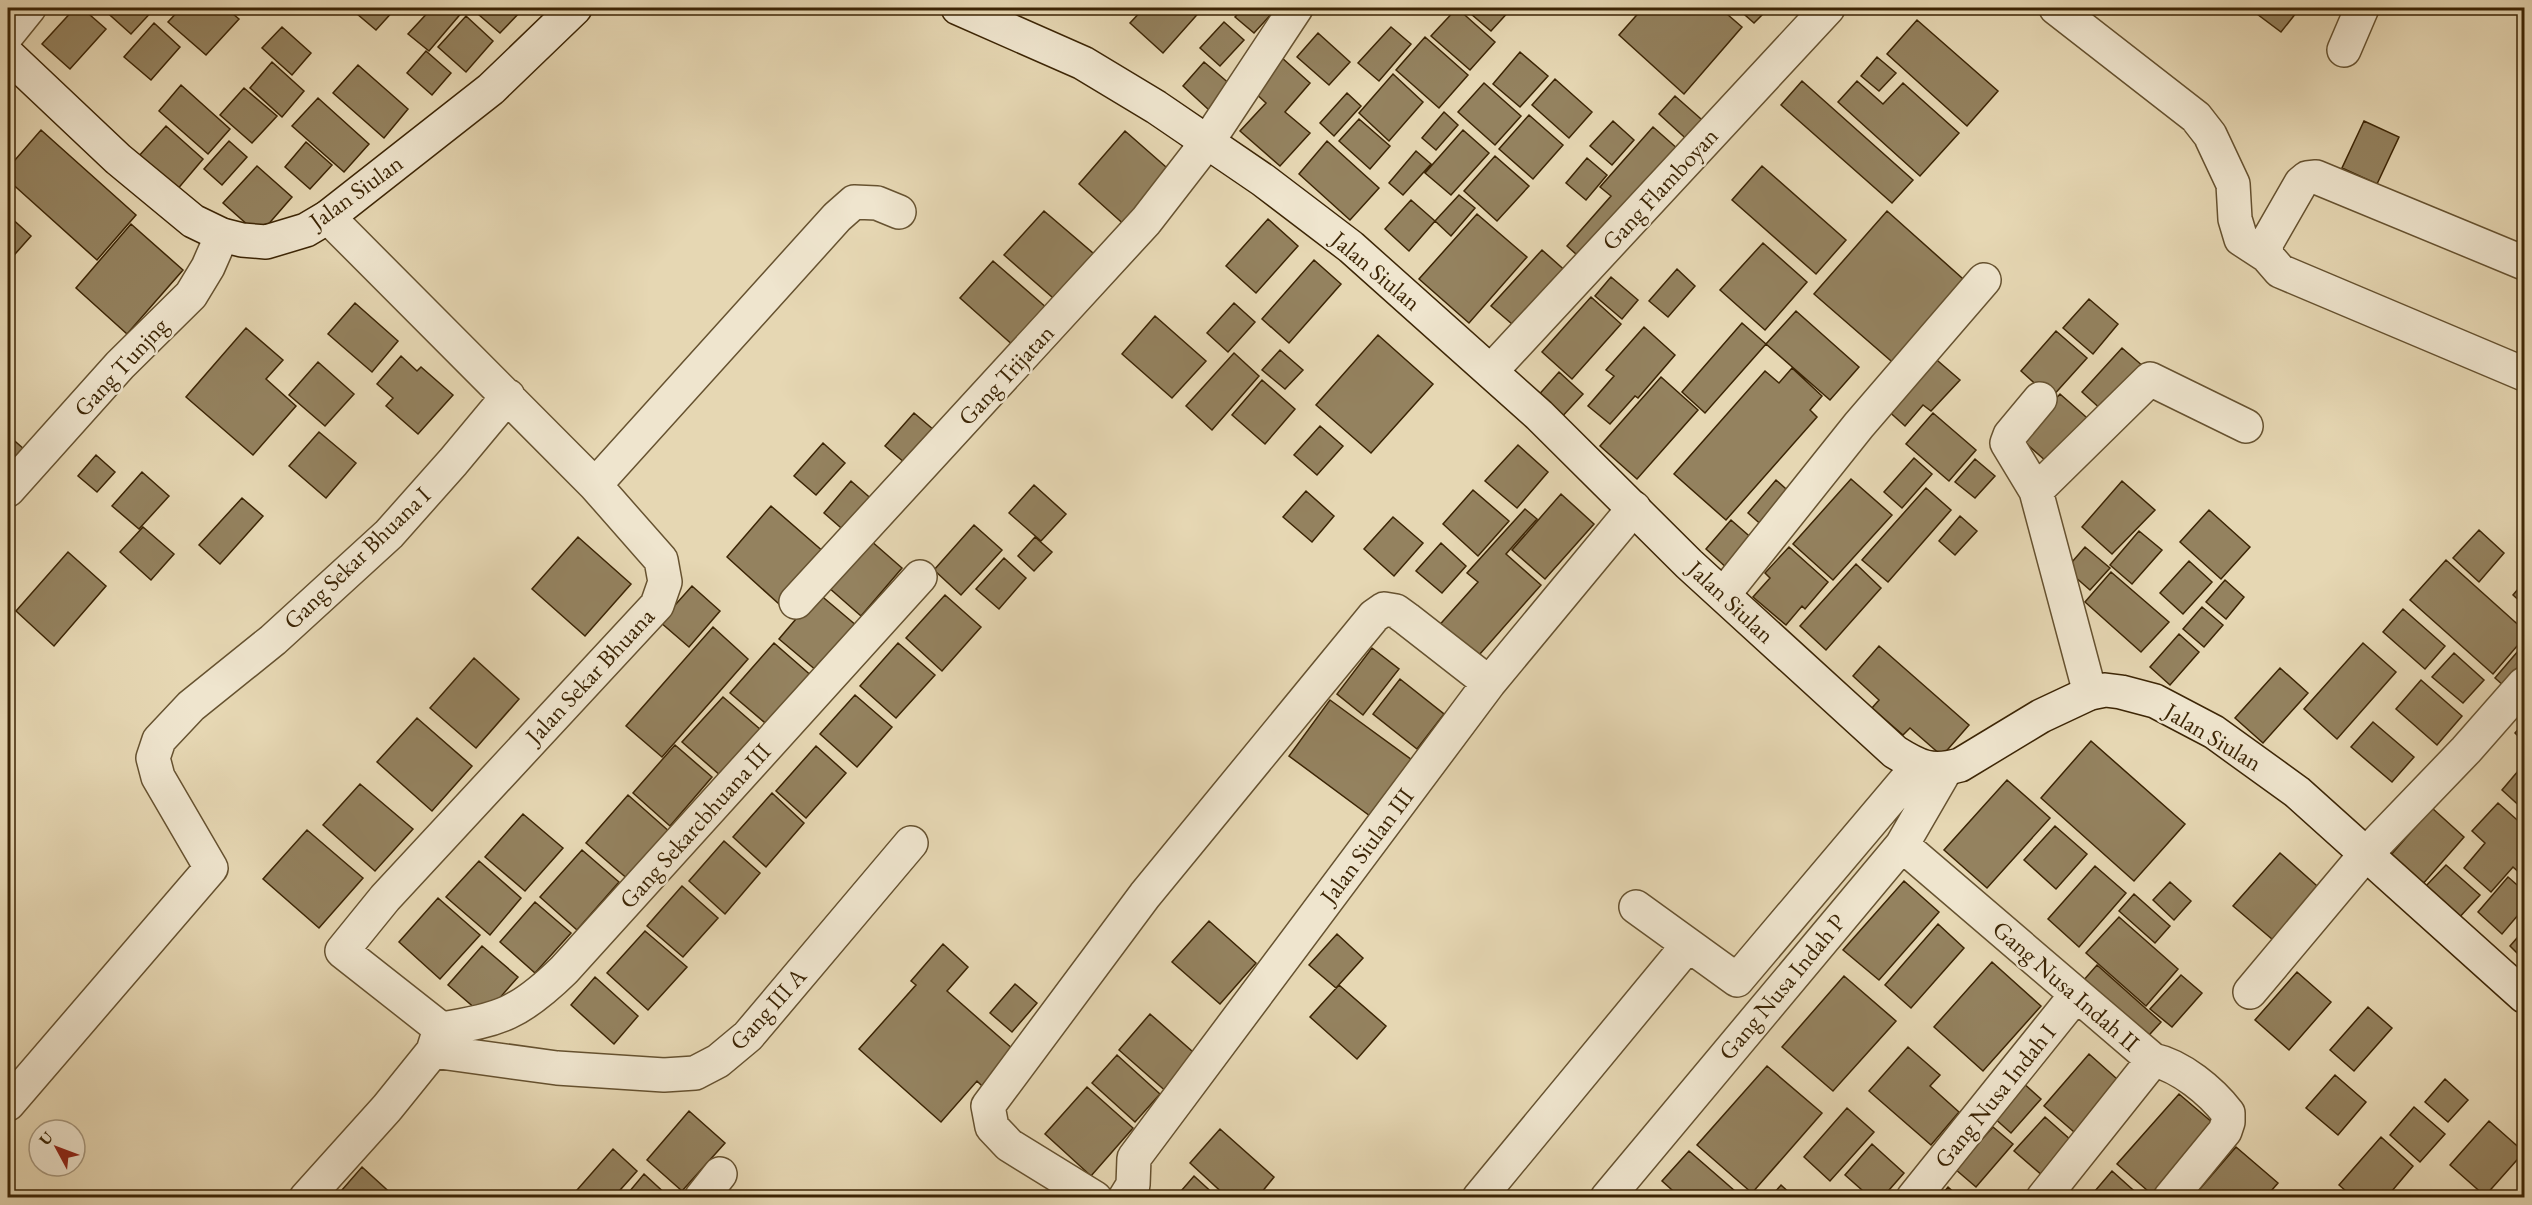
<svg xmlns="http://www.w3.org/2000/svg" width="2532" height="1205" viewBox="0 0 2532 1205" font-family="'EB Garamond',serif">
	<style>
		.building { fill: #94825f; stroke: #3c2505; stroke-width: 1.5 }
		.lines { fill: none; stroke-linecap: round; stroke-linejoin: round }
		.street-casing { stroke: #665230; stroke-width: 36 }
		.secondary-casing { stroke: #3c2505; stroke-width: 36 }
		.street { stroke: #efe5ce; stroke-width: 33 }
		.secondary { stroke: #efe5ce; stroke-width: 33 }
		.labels { text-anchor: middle; stroke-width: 5; stroke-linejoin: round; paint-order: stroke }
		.street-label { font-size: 24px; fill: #3c2505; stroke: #efe5ce }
	</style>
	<rect width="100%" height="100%" fill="#e6d7b3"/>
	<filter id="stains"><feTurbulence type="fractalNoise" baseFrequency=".00333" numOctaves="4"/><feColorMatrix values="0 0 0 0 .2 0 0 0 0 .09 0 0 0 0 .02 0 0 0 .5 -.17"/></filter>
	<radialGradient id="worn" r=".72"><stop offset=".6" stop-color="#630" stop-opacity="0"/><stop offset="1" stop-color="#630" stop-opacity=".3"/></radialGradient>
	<path class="building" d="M75 8H82L106 29 70 69 42 44Z
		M102 8H155L131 34Z
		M181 8H226L239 19 206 55 168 22Z
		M350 8H396L376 30Z
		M432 8H459L463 11 429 51 408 34Z
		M471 8H524L500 33Z
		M1144 8H1203L1163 53 1130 23Z
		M1243 8H1277L1254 33 1235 17Z
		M1457 8 1495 42 1470 70 1431 36Z
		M1464 8H1510L1511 9 1491 31Z
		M1643 8H1720L1742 27 1684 94 1619 35Z
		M1737 8H1769L1754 23Z
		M2249 8H2300L2281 32Z
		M466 16 493 41 466 72 438 47Z
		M1917 20 1998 91 1967 126 1887 54Z
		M1224 22 1244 40 1220 66 1200 48Z
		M154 23 180 47 151 80 124 57Z
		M282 27 311 53 292 75 262 48Z
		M1391 27 1411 44 1379 81 1358 63Z
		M1318 33 1350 62 1329 85 1297 57Z
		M1425 37 1468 75 1439 108 1396 70Z
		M426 51 451 73 432 95 407 73Z
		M1520 52 1548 76 1520 107 1493 84Z
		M1281 57 1310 83 1285 112 1310 133 1280 166 1240 131 1266 103 1252 90Z
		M1877 57 1896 73 1879 91 1861 76Z
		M272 62 304 91 282 117 250 88Z
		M1204 62 1231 85 1209 110 1183 86Z
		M358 65 408 109 384 138 333 93Z
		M1393 74 1423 102 1389 141 1359 113Z
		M1555 79 1592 112 1569 138 1532 105Z
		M1802 81 1913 180 1892 203 1781 105Z
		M1857 81 1883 104 1903 83 1959 133 1920 176 1838 102Z
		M1484 83 1521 116 1495 145 1458 112Z
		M181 85 230 129 208 154 159 111Z
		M244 88 277 116 252 143 220 115Z
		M1347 93 1361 106 1334 136 1320 123Z
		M1675 96 1709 126 1693 145 1659 114Z
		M318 98 369 144 344 172 292 126Z
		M1444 112 1458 125 1436 150 1422 138Z
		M1529 115 1563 145 1533 179 1499 149Z
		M1359 119 1390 146 1370 169 1339 141Z
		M1613 121 1634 140 1612 165 1590 146Z
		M2364 121 2399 137 2377 184 2342 168Z
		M166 126 203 159 176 191 138 157Z
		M1653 127 1679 150 1586 263 1567 246 1611 196 1600 187Z
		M41 130 136 215 97 260 8 180V168Z
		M1463 130 1489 153 1451 195 1425 173Z
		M1125 131 1174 174 1128 228 1079 184Z
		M229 141 247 157 222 185 204 169Z
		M1327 141 1379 188 1350 220 1299 174Z
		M306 142 332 165 310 189 285 167Z
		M1416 151 1431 164 1403 195 1389 183Z
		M1495 156 1529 186 1497 221 1464 191Z
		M1587 158 1607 175 1586 200 1566 183Z
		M257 166 292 197 259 235 223 203Z
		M1762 166 1846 240 1816 274 1732 200Z
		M1459 195 1475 208 1451 236 1435 221Z
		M1411 200 1435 221 1409 251 1385 229Z
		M1044 211 1100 259 1060 304 1004 255Z
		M1887 211 1971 286 1898 367 1814 294Z
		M1477 214 1527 257 1469 323 1419 279Z
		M8 215 31 236 8 262Z
		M1268 219 1298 246 1256 293 1226 266Z
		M131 224 183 270 127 334 76 288Z
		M1763 243 1807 282 1765 330 1720 290Z
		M1542 250 1569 274 1519 330 1491 306Z
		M1314 260 1341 284 1289 343 1262 319Z
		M993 261 1048 309 1015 347 960 298Z
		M1677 269 1695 286 1668 317 1649 301Z
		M1611 277 1638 300 1622 319 1595 296Z
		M1591 297 1621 324 1572 379 1542 352Z
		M2089 299 2118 324 2093 354 2063 328Z
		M355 303 398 341 372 372 328 334Z
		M1234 303 1255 322 1228 352 1207 333Z
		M1796 311 1859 367 1830 400 1766 344Z
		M1155 316 1206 361 1172 398 1122 354Z
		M1742 323 1766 344 1705 413 1682 392Z
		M1644 327 1675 355 1638 398 1635 396 1610 424 1588 406 1614 376 1606 370Z
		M246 328 283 360 266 379 296 406 253 455 186 397Z
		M2056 331 2087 358 2051 398 2021 371Z
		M1378 335 1433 384 1371 453 1316 405Z
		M2122 348 2144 367 2104 412 2082 392Z
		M1280 350 1303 370 1285 389 1262 370Z
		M1234 353 1259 376 1212 430 1186 406Z
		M1931 355 1960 380 1931 411 1923 405 1905 426 1885 408Z
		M401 356 417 371 421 367 453 395 418 434 386 406 393 398 377 384Z
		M318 362 354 394 325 426 289 395Z
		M1792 368 1822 396 1810 410 1817 417 1726 520 1674 474 1765 371 1779 383Z
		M1559 372 1583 394 1559 420 1536 398Z
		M1661 377 1698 410 1637 479 1600 446Z
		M1262 380 1295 409 1265 444 1232 415Z
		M2060 394 2094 424 2055 469 2020 438Z
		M914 413 941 436 912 469 885 446Z
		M1933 413 1976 450 1949 481 1906 444Z
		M1320 426 1343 446 1317 475 1294 455Z
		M319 432 356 463 326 498 289 466Z
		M8 435 25 450 8 470Z
		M823 443 845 463 816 495 794 476Z
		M1518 445 1548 472 1517 508 1485 481Z
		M96 455 115 472 97 492 78 476Z
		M1914 458 1932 474 1902 508 1884 492Z
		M1975 459 1995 476 1975 498 1955 482Z
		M142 472 169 496 139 529 112 506Z
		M1851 479 1892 515 1833 580 1793 544Z
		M1776 480 1794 496 1765 528 1748 513Z
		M851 481 875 502 848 534 824 513Z
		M2122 481 2155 510 2112 554 2082 527Z
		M1034 485 1066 514 1041 541 1009 513Z
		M1926 488 1951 510 1888 582 1862 560Z
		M1473 490 1509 521 1478 556 1443 524Z
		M1306 491 1334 516 1312 542 1283 517Z
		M1561 494 1594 524 1545 579 1512 550Z
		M242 498 263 516 220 564 199 545Z
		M771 506 825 553 779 604 727 557Z
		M1525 509 1537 519 1506 554 1541 585 1472 663 1435 630 1478 582 1467 573Z
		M2209 510 2250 547 2221 579 2180 542Z
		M1960 516 1977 531 1955 555 1939 541Z
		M1393 517 1423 543 1394 576 1364 549Z
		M1731 520 1755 541 1729 570 1706 549Z
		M974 525 1002 550 961 595 934 570Z
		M143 527 174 554 151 580 120 552Z
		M2479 530 2504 553 2479 582 2453 558Z
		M2139 531 2162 550 2132 584 2110 565Z
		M578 537 631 584 585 636 532 589Z
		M1035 537 1052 552 1034 571 1018 556Z
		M870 540 902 568 861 616 828 587Z
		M1441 543 1466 566 1442 593 1416 571Z
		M1789 547 1828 582 1805 609 1802 606 1786 625 1753 597 1770 578 1765 573Z
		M2085 547 2110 568 2090 590 2066 569Z
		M68 552 106 586 54 646 16 611Z
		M1004 558 1026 578 999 609 976 589Z
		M2446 560 2524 630V638L2493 674 2410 600Z
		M2189 561 2212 582 2183 614 2160 593Z
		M1856 564 1881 588 1826 650 1800 626Z
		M2111 572 2169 622 2141 652 2085 602Z
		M2225 580 2244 597 2226 619 2206 602Z
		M2524 582V605L2513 595Z
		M692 586 720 611 689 647 660 622Z
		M818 593 857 626 817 671 779 639Z
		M945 595 981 627 942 671 906 638Z
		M2202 607 2223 625 2204 647 2183 629Z
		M2403 609 2445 646 2425 669 2383 632Z
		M713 627 748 659 662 757 626 726Z
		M2179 634 2199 652 2170 685 2150 667Z
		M774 643 814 678 770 727 730 693Z
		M898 643 935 675 896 718 860 686Z
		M2363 643 2396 672 2337 739 2304 709Z
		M2524 644V681L2513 694 2495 678Z
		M1879 646 1969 725 1942 756 1910 728 1903 735 1872 708 1879 700 1853 676Z
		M1372 648 1399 669 1363 715 1337 694Z
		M2454 653 2484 680 2463 703 2432 677Z
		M474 658 519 699 476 748 430 708Z
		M2280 668 2308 693 2263 743 2235 718Z
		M1400 679 1444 714 1417 749 1373 714Z
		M2421 680 2462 716 2437 745 2396 709Z
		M855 695 892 727 857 767 820 734Z
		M723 697 761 730 721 776 682 742Z
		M1330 700 1412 760 1370 816 1289 756Z
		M417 718 472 766 432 811 377 762Z
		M2373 722 2414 757 2392 782 2351 747Z
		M2524 723V742L2515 733Z
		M2091 741 2185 824 2134 881 2041 798Z
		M675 745 712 777 670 826 633 793Z
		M816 746 846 773 806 818 776 791Z
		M2524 764V810L2502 790Z
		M2007 780 2050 818 1987 888 1944 850Z
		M360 784 413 829 375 871 323 825Z
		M772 793 804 823 766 867 733 837Z
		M628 795 671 833 630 881 586 843Z
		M2498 803 2524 826V877L2513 867 2491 892 2464 868 2485 843 2472 831Z
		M2432 808 2464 837 2422 885 2390 856Z
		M523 814 563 848 525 891 485 857Z
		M2055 826 2087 854 2056 889 2024 860Z
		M307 830 363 878 319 928 263 879Z
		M724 841 760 873 725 914 689 881Z
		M582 850 619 882 577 930 540 897Z
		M2280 853 2325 893 2279 945 2233 906Z
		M479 861 521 898 490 935 446 897Z
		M2446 865 2480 895 2457 920 2423 889Z
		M2095 866 2126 893 2079 947 2048 919Z
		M2508 877 2524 891V908L2502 934 2478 912Z
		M1904 881 1939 912 1879 980 1843 950Z
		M2170 882 2191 901 2174 920 2153 900Z
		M682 886 718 918 683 957 647 926Z
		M2134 894 2170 926 2155 943 2119 911Z
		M438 898 480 935 440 979 399 942Z
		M535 902 571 933 535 973 500 942Z
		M2119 917 2178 969 2146 1006 2086 953Z
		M1209 921 1256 963 1220 1004 1172 962Z
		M1938 924 1964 948 1911 1008 1885 985Z
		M2524 930V960L2510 946Z
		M645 931 687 967 648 1010 607 973Z
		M1337 934 1363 958 1336 988 1309 965Z
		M943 944 968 967 947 991 1014 1050 982 1086 977 1081 941 1122 859 1049 916 985 911 981Z
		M482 946 518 977 484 1016 448 985Z
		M1992 962 2041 1006 1983 1071 1934 1027Z
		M2097 965 2161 1022 2140 1045 2076 989Z
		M2297 972 2331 1002 2289 1050 2255 1020Z
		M2181 975 2202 993 2172 1027 2150 1009Z
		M1844 976 1896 1021 1833 1091 1782 1047Z
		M595 977 638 1016 614 1044 571 1005Z
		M1015 984 1037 1003 1012 1032 990 1013Z
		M1339 985 1386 1026 1357 1059 1310 1017Z
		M2368 1007 2392 1028 2354 1071 2330 1050Z
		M1150 1014 1201 1059 1169 1094 1119 1050Z
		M1908 1047 1940 1075 1930 1086 1959 1112 1931 1145 1869 1091Z
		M2089 1054 2126 1087 2081 1138 2044 1106Z
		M1117 1055 1160 1094 1135 1122 1092 1083Z
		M1767 1066 1822 1113 1752 1193 1697 1145Z
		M2335 1075 2366 1102 2338 1135 2306 1108Z
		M2445 1079 2468 1100 2448 1122 2425 1102Z
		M2022 1082 2041 1099 2011 1133 1992 1116Z
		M1087 1087 1133 1128 1091 1176 1045 1134Z
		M2179 1094 2220 1129 2156 1198 2117 1164Z
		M2414 1107 2445 1134 2420 1162 2390 1135Z
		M1847 1108 1874 1132 1830 1181 1804 1157Z
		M689 1111 725 1143 682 1191 647 1160Z
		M2045 1117 2081 1149 2051 1183 2014 1151Z
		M2489 1121 2524 1152 2485 1196 2450 1165Z
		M1993 1127 2013 1144 1976 1187 1955 1169Z
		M1220 1129 1274 1177 1257 1198H1228L1190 1163Z
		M2381 1137 2413 1166 2386 1198H2354L2339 1185Z
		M1872 1144 1904 1173 1882 1198H1871L1845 1175Z
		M2236 1147 2278 1183 2265 1198H2192Z
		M613 1149 637 1171 613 1198H570Z
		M1689 1151 1743 1198H1681L1662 1181Z
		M362 1167 396 1198H335Z
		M2112 1171 2142 1198H2089Z
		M644 1174 670 1198H624Z
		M1194 1176 1218 1198H1175Z
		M1781 1185 1795 1198H1770Z
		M1948 1187 1960 1198H1939Z
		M2480 1192 2486 1198H2475Z"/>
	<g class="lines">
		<defs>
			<path id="street" d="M2056 8 2196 117 2210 135 2233 184 2235 219 2241 239 2267 256
				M8 34 29 8
				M2344 50 2362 8
				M328 217 595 485 661 560 665 582 657 605 385 898 342 951 441 1029
				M2524 263 2316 177 2307 178 2301 183 2266 244 2267 256 2280 271 2524 374
				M1491 371 1828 8
				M2040 399 2010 435 2007 443 2036 491 2090 693
				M595 485 837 217 854 202 877 203 899 212
				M8 490 120 365 191 295 208 267 222 235
				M2036 491 2150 379 2246 426
				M1724 594 1859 425 1984 280
				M796 602 1146 221 1208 141 1296 8
				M1902 845 2153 1060C2181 1066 2211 1091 2228 1113V1122L2225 1131 2170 1198
				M1636 907 1737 980 1918 766
				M2250 992 2365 855 2466 750 2524 684
				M441 1029C500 1020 520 1013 564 970L920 577
				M433 1051 557 1068 664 1075 695 1073 718 1061 748 1036 911 843
				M8 1104 211 868 158 777 153 758 159 740 191 706 273 640 389 534 453 462 508 396
				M306 1198 387 1108 433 1051 439 1032
				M701 1198 720 1174
				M1095 1198 1009 1145 992 1127 988 1106 1145 895 1374 616 1384 609 1396 611 1407 619 1489 683
				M1125 1198 1133 1185 1134 1158 1489 683 1634 508
				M1479 1198 1688 945
				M1607 1198 1902 845 1946 769
				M1913 1198 2076 995
				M2043 1198 2153 1060"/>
			<path id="secondary" d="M958 8 1083 63 1156 107 1263 180 1351 247 1539 415 1689 564 1895 752C1919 767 1931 773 1960 765L2041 716 2090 693 2105 690 2121 692 2155 701 2214 732 2297 792 2524 996
				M8 55 118 159 193 221 222 235 242 240 266 242 306 230 328 217 491 89 575 8"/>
		</defs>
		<use href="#street" class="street-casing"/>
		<use href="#secondary" class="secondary-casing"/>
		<use href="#street" class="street"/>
		<use href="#secondary" class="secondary"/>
	</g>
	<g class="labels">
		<g class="street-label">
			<text transform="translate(1660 189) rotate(-47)" y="8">Gang Flamboyan</text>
			<text transform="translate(356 192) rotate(-36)" y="8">Jalan Siulan</text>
			<text transform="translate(1376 271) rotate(40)" y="8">Jalan Siulan</text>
			<text transform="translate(121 367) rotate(-47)" y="8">Gang Tunjng</text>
			<text transform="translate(1006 375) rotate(-47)" y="8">Gang Trijatan</text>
			<text transform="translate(357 558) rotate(-44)" y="8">Gang Sekar Bhuana I</text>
			<text transform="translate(1731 602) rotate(43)" y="8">Jalan Siulan</text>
			<text transform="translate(590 676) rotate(-47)" y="8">Jalan Sekar Bhuana</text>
			<text transform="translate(2213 737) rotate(31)" y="8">Jalan Siulan</text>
			<text transform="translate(695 826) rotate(-48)" y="8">Gang Sekarcbhuana III</text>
			<text transform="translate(1367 846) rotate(-53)" y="8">Jalan Siulan III</text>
			<text transform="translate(2066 986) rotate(41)" y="8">Gang Nusa Indah II</text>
			<text transform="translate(1782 987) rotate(-50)" y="8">Gang Nusa Indah P</text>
			<text transform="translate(768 1009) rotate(-48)" y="8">Gang III A</text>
			<text transform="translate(1995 1096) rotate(-51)" y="8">Gang Nusa Indah I</text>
		</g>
	</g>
	<rect width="2532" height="1205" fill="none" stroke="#e6d7b3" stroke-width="30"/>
	<rect x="9" y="9" width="2514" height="1187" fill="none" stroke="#3c2505" stroke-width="3"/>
	<rect x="15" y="15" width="2502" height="1175" fill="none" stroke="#3c2505" stroke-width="1.5"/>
	<g transform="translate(57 1148) rotate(311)"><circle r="28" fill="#efe5ce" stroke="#a7987e" stroke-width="1.5"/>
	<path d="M0-4.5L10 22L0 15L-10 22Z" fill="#8f2418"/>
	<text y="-9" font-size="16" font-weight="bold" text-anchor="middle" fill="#3c2505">U</text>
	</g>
	<rect width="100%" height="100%" filter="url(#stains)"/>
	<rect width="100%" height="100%" fill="url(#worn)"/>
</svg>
